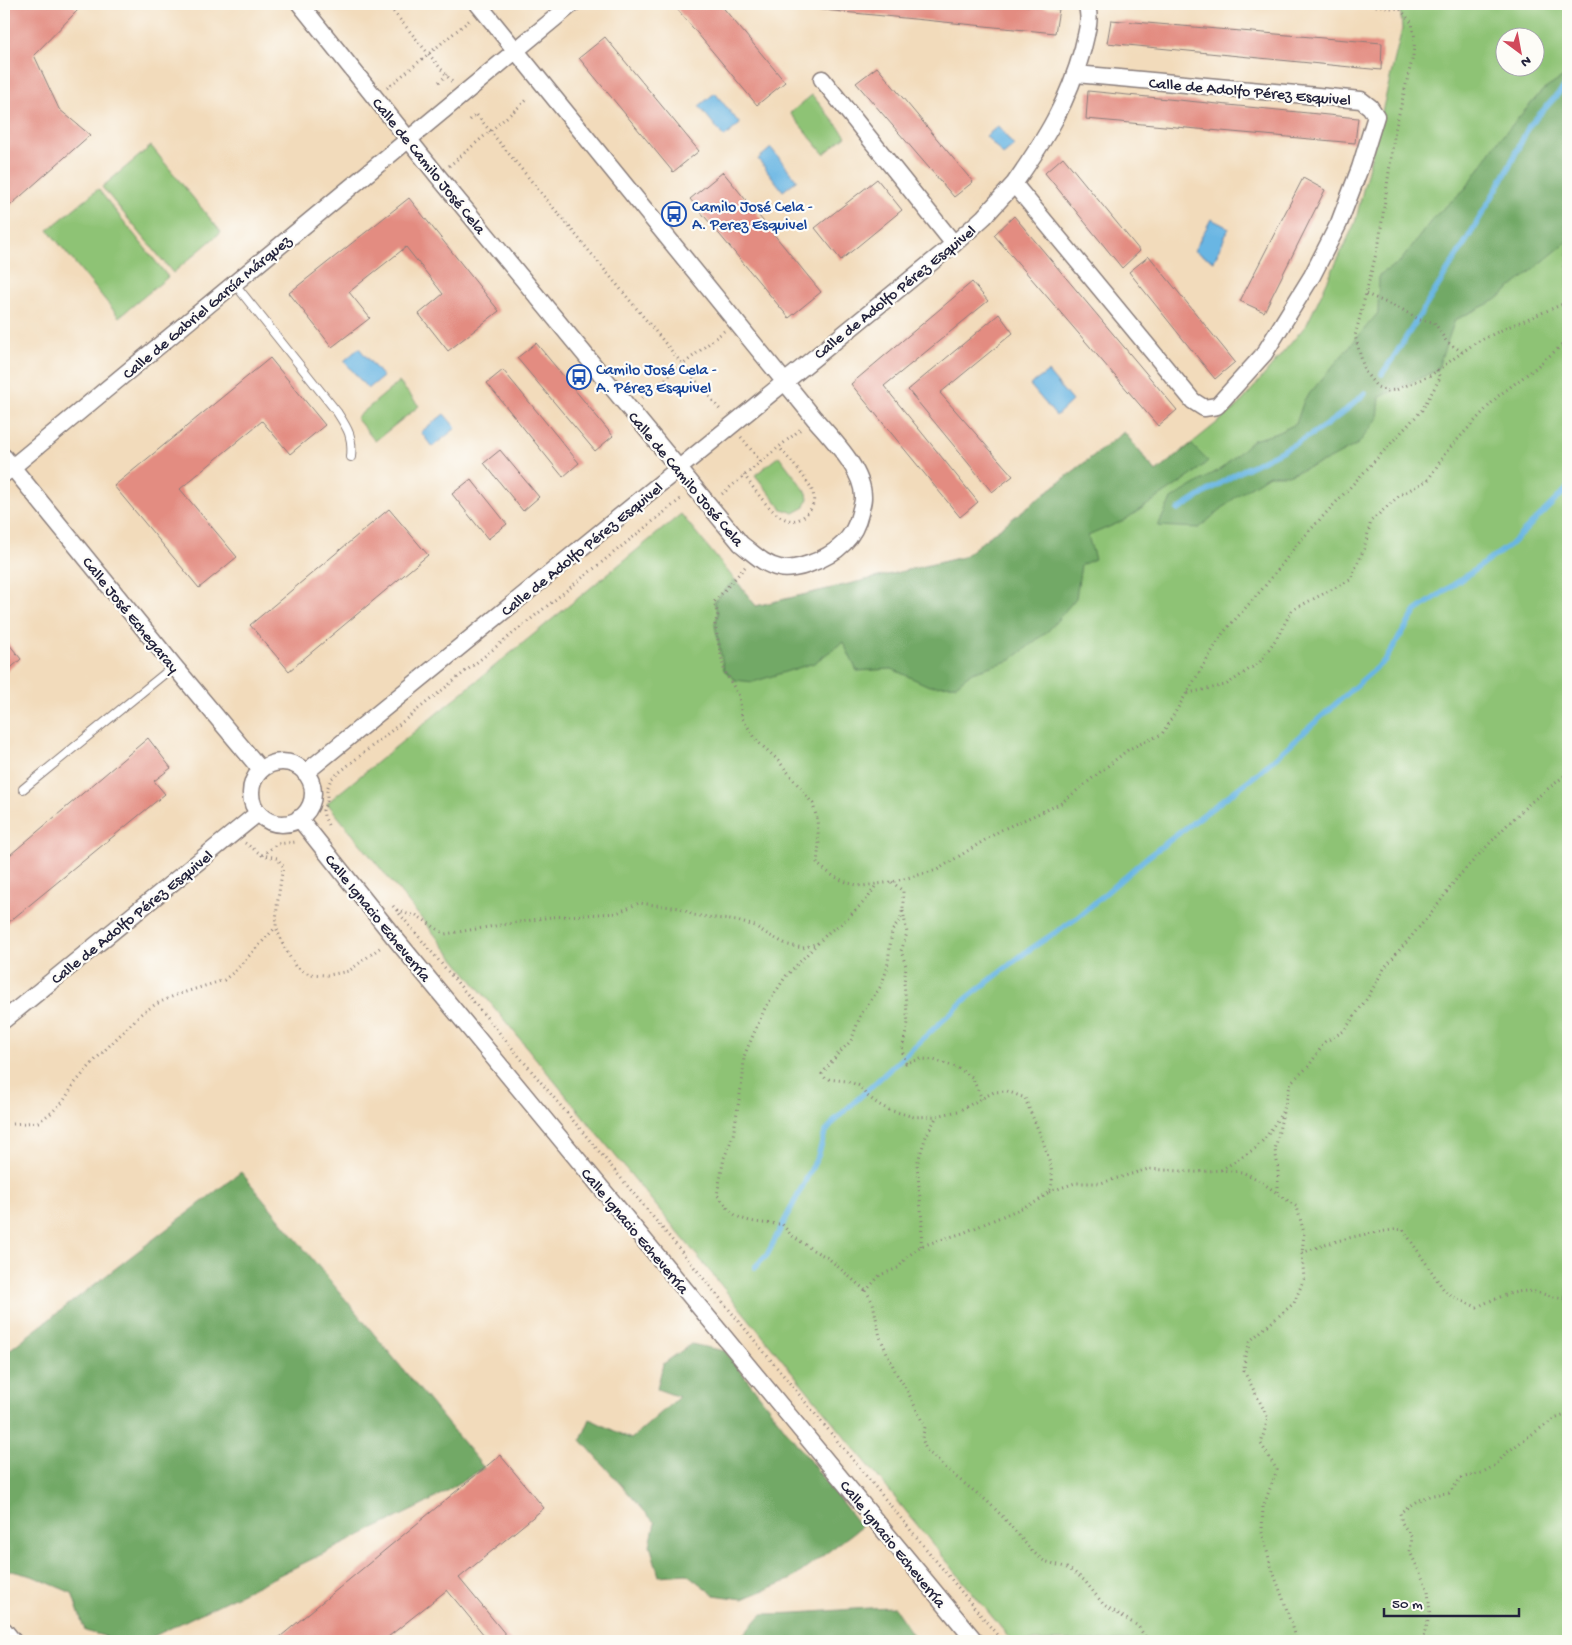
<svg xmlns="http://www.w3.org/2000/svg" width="1572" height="1645" viewBox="0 0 1572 1645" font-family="'Gochi Hand',sans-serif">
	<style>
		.green { fill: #8ec375; stroke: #587258; fill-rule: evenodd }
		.forest { fill: #72a966; stroke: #4a6650 }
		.water { fill: #69b6e3; stroke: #466c8f }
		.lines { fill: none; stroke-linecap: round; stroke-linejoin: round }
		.stream { stroke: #69b6e3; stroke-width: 5.5 }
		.building { fill: #e38c81 }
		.service-casing { stroke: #8a7e7b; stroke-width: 10 }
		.minor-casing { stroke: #8a7e7b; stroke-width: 19 }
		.path { stroke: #8a7e7b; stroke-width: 3; stroke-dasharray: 1 4; stroke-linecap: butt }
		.service { stroke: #fff; stroke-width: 8 }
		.minor { stroke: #fff; stroke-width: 16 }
		.labels { text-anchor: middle; stroke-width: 4.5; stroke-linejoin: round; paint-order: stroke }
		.street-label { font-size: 16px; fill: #22223b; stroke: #fdfcf7 }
		.transit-label { font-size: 16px; fill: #164399; stroke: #fdfcf7; text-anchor: start }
	</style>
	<rect width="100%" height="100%" fill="#fdfcf7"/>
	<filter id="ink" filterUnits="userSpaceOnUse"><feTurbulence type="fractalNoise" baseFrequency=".02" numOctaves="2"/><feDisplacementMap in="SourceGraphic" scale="10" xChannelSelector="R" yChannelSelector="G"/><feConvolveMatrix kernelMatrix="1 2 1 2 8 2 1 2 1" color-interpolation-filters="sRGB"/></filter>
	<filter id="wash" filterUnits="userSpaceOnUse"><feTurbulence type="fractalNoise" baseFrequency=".0096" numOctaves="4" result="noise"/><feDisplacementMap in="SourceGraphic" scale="20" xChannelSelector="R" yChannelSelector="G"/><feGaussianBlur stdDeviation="1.12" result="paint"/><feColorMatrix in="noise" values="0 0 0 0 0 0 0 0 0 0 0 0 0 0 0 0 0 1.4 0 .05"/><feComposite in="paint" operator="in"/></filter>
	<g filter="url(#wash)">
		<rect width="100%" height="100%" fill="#f2dbbb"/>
		<path class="green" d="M1400 4H1568V1641H1012L327 803 681 514 756 606 963 557 1124 432 1156 472 1239 405 1307 324 1355 223 1402 29ZM1504 38H1534V68H1504Z
			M812 95 846 136 824 154 790 113Z
			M151 146 221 232 173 273 102 187Z
			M98 189 168 277 119 317 48 230Z
			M399 382 419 406 375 441 356 418Z
			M779 456 807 493 808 498 805 507 794 513 782 509 755 475Z"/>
		<path class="forest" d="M1568 74V241L1496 300 1455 320 1437 370 1380 397 1378 418 1358 444 1326 461 1288 475H1269L1238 495 1199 528 1158 526 1171 499 1222 468 1253 440 1274 434 1296 424 1304 400 1378 313 1379 275 1400 262 1434 217 1466 188 1498 141 1542 91Z
			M1124 432 1156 472 1191 444 1208 461 1192 475 1123 521 1088 536 1095 559 1081 565 1076 598 1049 630 1011 660 972 672 956 685 929 686 892 669 857 671 843 642 814 663 753 682 735 680 724 670 715 625 718 614 714 602 735 579 756 606 963 557Z
			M241 1172 484 1468 425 1504 144 1641H122L85 1631 72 1593 32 1576 8 1570 4 1565V1354Z
			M691 1344 725 1351 861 1527 792 1579 743 1599 714 1595 687 1574 659 1576 650 1545 655 1523 581 1440 590 1419 631 1439 679 1397 657 1389 663 1364Z
			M894 1607 917 1641H738L762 1614C806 1614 850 1608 894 1607Z"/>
		<path class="water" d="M715 93 740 124 724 137 699 106Z
			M998 126 1014 146 1003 155 986 136Z
			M771 148 797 180 783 191 758 159Z
			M1211 219 1229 228 1214 261 1194 251Z
			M359 348 383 377 368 389 344 361Z
			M1048 372 1072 401 1056 416 1030 385Z
			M444 414 456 428 432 447 421 432Z"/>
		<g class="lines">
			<path class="stream" d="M1382 374 1395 355 1468 238 1507 171 1529 126 1568 83
				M1178 510C1199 497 1221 482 1243 470 1290 447 1326 431 1365 393
				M755 1267 767 1255 818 1156 825 1133 836 1119 966 999 1026 952 1077 918 1145 859 1257 774 1385 660 1416 611 1509 546 1568 488"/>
		</g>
		<g id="blocks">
			<path class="building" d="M4 4H72L78 10 34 55 59 109 90 135 4 211Z
				M673 4H720L785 82 757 105Z
				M773 4H1009L1059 9 1055 33 773 5Z
				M1111 20 1382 43 1381 70 1107 43Z
				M605 37 699 151 673 172 579 58Z
				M877 67 973 182 954 197 856 83Z
				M1088 91 1358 118 1355 143 1086 119Z
				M1063 157 1140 251 1122 268 1045 173Z
				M723 172 821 292 789 318 690 199Z
				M1303 178 1325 190 1264 312 1240 301Z
				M877 179 902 210 841 260 815 228Z
				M409 198 499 311 448 351 419 314 443 294 406 247 349 292 370 318 332 347 289 293Z
				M1014 216 1177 410 1158 426 994 235Z
				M1149 256 1235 362 1215 379 1129 272Z
				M972 282 988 301 884 386 978 502 960 517 851 384Z
				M999 314 1013 333 940 393 1013 476 992 492 908 390Z
				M536 343 613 436 595 451 517 358Z
				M270 358 325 425 290 454 262 421 180 489 237 557 199 588 114 486Z
				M503 370 579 463 563 477 487 383Z
				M500 450 539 497 523 511 484 463Z
				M471 479 507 524 488 539 452 494Z
				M389 509 428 555 289 671 250 625Z
				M4 638 21 659 4 674Z
				M148 738 171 768 154 781 165 794 4 926V860Z
				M500 1455 544 1508 459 1578 511 1641H489L447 1590 383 1641H275Z"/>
		</g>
	</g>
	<g filter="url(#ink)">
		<use href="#blocks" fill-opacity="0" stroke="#8a7e7b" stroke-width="1"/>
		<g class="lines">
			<defs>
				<path id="service" d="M234 283 337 412C348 429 353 436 351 457
					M23 789 174 666"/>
				<path id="minor" d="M300 4 437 175 741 544C753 553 764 565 780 568 788 570 801 567 809 564 835 555 854 540 860 513 861 508 863 503 863 498 864 470 831 438 814 418L478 4
					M1076 74 1361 100 1370 107 1376 116 1360 168 1339 223 1312 276 1264 354 1217 406 1204 408 1193 401 1014 184C1046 138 1068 103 1083 48 1086 34 1092 18 1086 4
					M822 79 954 244
					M4 457 174 666 261 770
					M4 474 572 4
					M251 793a31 31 0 1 1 62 0a31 31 0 1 1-62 0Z
					M305 773 954 244 984 217 1014 184
					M299 818 394 937 975 1641
					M4 1020 258 813
					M4 1630 13 1641"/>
			</defs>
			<use href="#service" class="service-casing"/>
			<use href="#minor" class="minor-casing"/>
			<path class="path" d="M387 4 452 82
				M1361 4 1400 9 1412 23 1415 39 1413 56 1395 130 1379 242 1355 336 1365 372 1377 387 1387 391 1396 390 1431 375 1475 343 1508 327 1568 302
				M439 82 447 75
				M387 88 471 19
				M470 120 476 114 722 412
				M449 166 528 99
				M1366 294 1403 310 1420 320 1434 322 1446 341 1462 352
				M642 398 724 331
				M741 437 761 462
				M744 475C757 492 786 541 809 511 814 506 815 497 812 490 808 480 787 457 779 447
				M722 494 802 428
				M745 567 714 602 718 614 715 625 724 670 739 696 742 718 758 742 778 760 813 804 817 819 819 844 817 864 833 876 848 883 862 886 892 882 937 870 1001 830 1060 804 1129 749 1162 734 1223 633 1265 586 1299 542 1422 410 1440 378 1437 370
				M1188 693 1226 685 1260 662 1278 636 1292 610 1350 580 1364 549 1371 521 1400 495 1428 480 1446 452 1498 396 1533 370 1568 340
				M328 825 324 816 323 810 327 801V789L331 779 682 498
				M245 843 262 855 277 858 283 866 277 906 276 927 283 945 295 966 309 974 329 975 349 971 381 947
				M262 855 277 844 296 842
				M892 882 903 891V908L900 920 892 931 887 969 881 986 861 1014 851 1041 838 1054 822 1074 826 1079 847 1081 860 1086 866 1095 878 1104 889 1110 914 1117 937 1116 958 1111 994 1092 1007 1091 1025 1098C1032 1118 1058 1167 1051 1187 1049 1193 1043 1197 1038 1201L963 1233 921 1246 907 1257 898 1268 880 1275 866 1291 873 1303 880 1337 896 1373 906 1388 925 1427 922 1438 926 1450 956 1477 987 1501 1003 1517 1032 1551 1044 1561 1065 1567 1074 1572 1084 1580 1104 1605 1138 1626 1148 1641
				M393 906 597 1149 1002 1641
				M397 910 410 915H416L445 934 551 917 617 913 639 903 680 908 693 915 737 921 755 926 765 933 788 945 803 948 818 943 830 931 841 924 868 898 876 885
				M903 911 907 933 901 951 906 966 904 983 908 1023 902 1050 906 1063 921 1059 934 1060 956 1067 972 1077 982 1099
				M818 943 786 976 765 1008 744 1056 743 1076 733 1136 724 1158 717 1195C723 1201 727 1208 733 1213 743 1223 769 1224 782 1224L791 1235 813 1250 828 1258 866 1291
				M13 1124 38 1122 51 1113 63 1102 74 1084 97 1058 141 1014 156 1004 176 995 224 980 235 971 276 927
				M1221 1170 1256 1148 1267 1136 1284 1109 1291 1082 1308 1067 1325 1042 1344 1031 1368 997 1385 967 1434 910 1457 878 1506 826 1530 803 1568 773
				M1049 1192 1075 1183H1101L1148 1169 1196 1172 1221 1170 1242 1172 1257 1179 1297 1207 1304 1233 1302 1253 1304 1279 1294 1303 1251 1340 1245 1356 1244 1371 1268 1418 1261 1444 1277 1470 1263 1507 1262 1532 1271 1566 1285 1604 1296 1641
				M1278 1192V1167L1275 1150 1283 1112
				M921 1246 922 1222 917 1164 926 1136 937 1116
				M1302 1253C1335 1240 1368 1232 1403 1229L1444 1290 1457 1299 1477 1307C1492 1300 1509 1292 1526 1291 1541 1291 1554 1300 1568 1298
				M1422 1641 1430 1614 1428 1590 1410 1552 1412 1538 1402 1523 1400 1513C1419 1498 1426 1495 1449 1493L1461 1478 1481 1473 1496 1465 1505 1454 1525 1439 1554 1419 1568 1414"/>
			<use href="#service" class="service"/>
			<use href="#minor" class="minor"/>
		</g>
	</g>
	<defs>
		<symbol id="bus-ring" viewBox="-11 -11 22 22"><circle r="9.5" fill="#fdfcf7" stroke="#1a4fb4" stroke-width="1.5"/><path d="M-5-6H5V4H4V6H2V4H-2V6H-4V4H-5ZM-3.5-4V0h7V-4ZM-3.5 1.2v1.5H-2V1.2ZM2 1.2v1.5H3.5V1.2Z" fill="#1a4fb4"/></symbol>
	</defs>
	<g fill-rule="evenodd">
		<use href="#bus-ring" x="660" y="200" width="28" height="28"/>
		<use href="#bus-ring" x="565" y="363" width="28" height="28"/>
	</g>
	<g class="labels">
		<g class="street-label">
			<text transform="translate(1250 90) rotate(5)" y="6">Calle de Adolfo Pérez Esquivel</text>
			<text transform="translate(430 165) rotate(51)" y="6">Calle de Camilo José Cela</text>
			<text transform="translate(894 291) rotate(-39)" y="6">Calle de Adolfo Pérez Esquivel</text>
			<text transform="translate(206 306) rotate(-40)" y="6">Calle de Gabriel García Márquez</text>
			<text transform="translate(687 478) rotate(50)" y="6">Calle de Camilo José Cela</text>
			<text transform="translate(581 548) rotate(-39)" y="6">Calle de Adolfo Pérez Esquivel</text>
			<text transform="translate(132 614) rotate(51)" y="6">Calle José Echegaray</text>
			<text transform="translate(131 916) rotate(-39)" y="6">Calle de Adolfo Pérez Esquivel</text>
			<text transform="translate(379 917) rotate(51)" y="6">Calle Ignacio Echeverría</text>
			<text transform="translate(636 1230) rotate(50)" y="6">Calle Ignacio Echeverría</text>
			<text transform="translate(894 1543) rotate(51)" y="6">Calle Ignacio Echeverría</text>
		</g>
		<g class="transit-label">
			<text x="692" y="211">Camilo José Cela -<tspan x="692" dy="18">A. Perez Esquivel</tspan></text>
			<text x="596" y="374">Camilo José Cela -<tspan x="596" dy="18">A. Pérez Esquivel</tspan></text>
		</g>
	</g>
	<rect width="1572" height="1645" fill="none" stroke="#fdfcf7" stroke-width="20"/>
	<g transform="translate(1520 52) rotate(148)"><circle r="24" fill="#fdfcf7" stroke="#a5a5ac"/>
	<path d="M0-4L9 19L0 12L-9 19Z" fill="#d1495b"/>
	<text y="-8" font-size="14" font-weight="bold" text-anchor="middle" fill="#22223b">N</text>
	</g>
	<path d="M1384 1608v8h135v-8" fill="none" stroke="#22223b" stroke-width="2.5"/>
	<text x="1392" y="1608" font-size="15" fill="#22223b" stroke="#fdfcf7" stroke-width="4" paint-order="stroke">50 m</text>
</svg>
